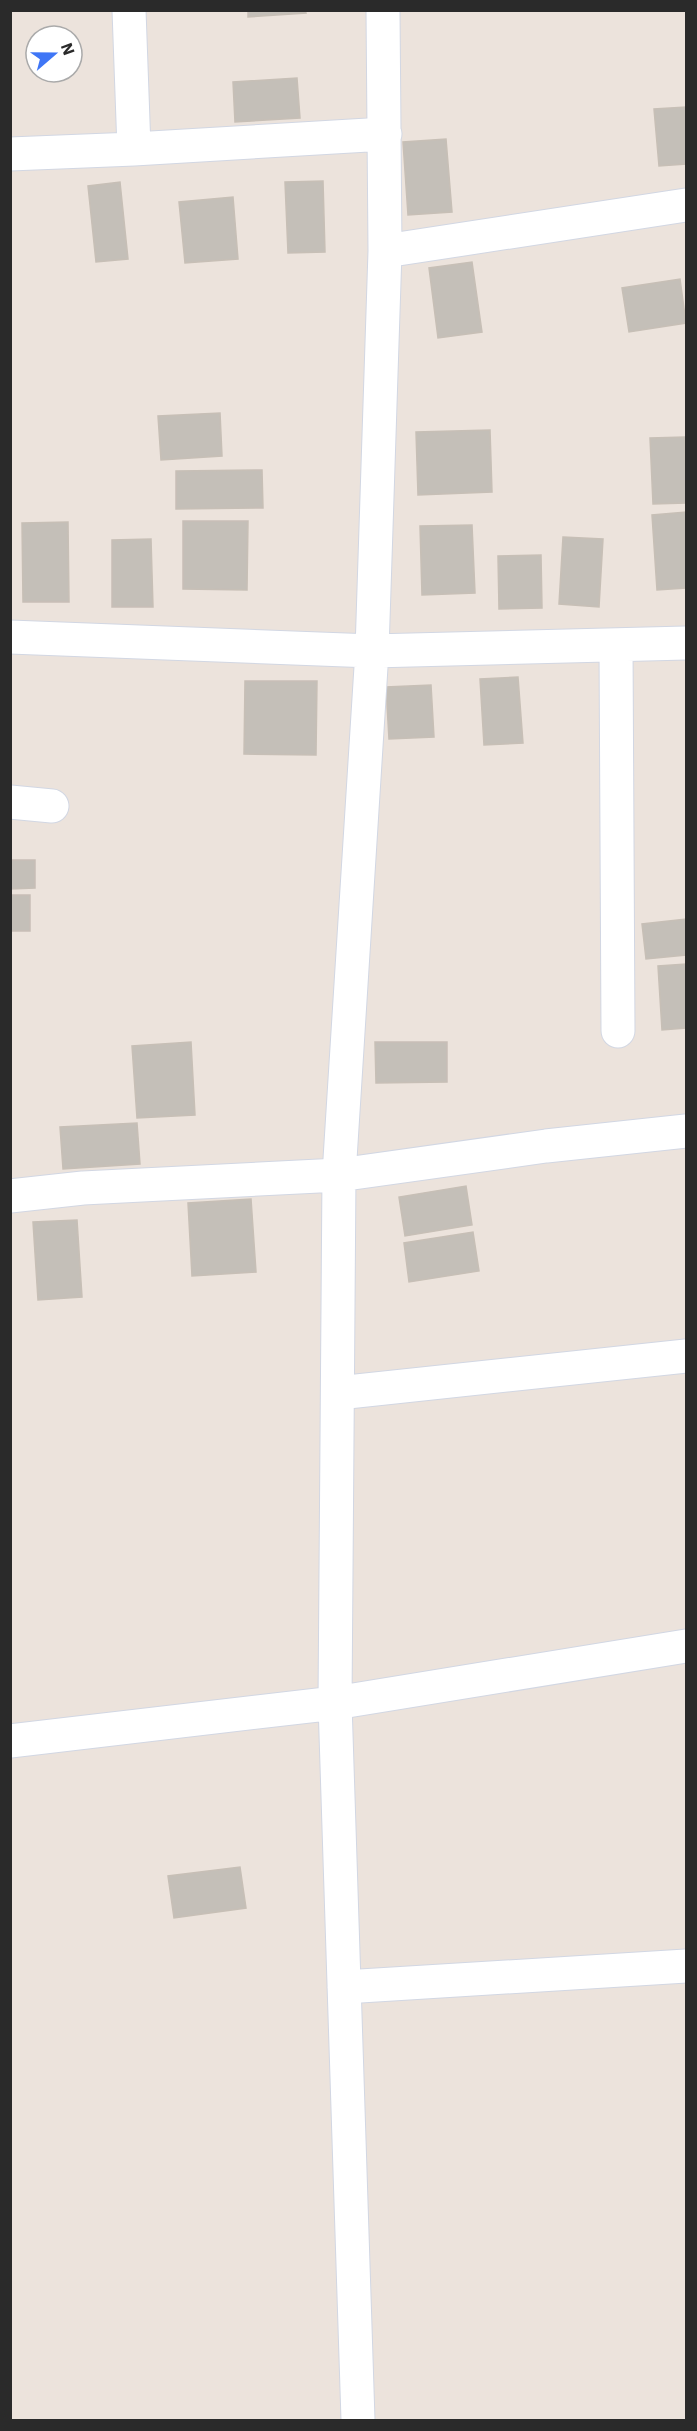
<svg xmlns="http://www.w3.org/2000/svg" width="697" height="2431" viewBox="0 0 697 2431" font-family="'IBM Plex Sans',sans-serif">
	<style>
		.building { fill: #c4bfb8; stroke: #c7bfb6; stroke-width: 1.5 }
		.lines { fill: none; stroke-linecap: round; stroke-linejoin: round }
		.minor-casing { stroke: #d2d7e3; stroke-width: 35 }
		.minor { stroke: #fff; stroke-width: 33 }
	</style>
	<rect width="100%" height="100%" fill="#ece3dc"/>
	<path class="building" d="M248 10H305L306 13 248 17Z
		M297 78 300 118 235 122 233 82Z
		M686 107V164L659 166 654 109Z
		M446 139 452 212 408 215 403 142Z
		M323 181 325 252 288 253 285 182Z
		M120 182 128 259 96 262 88 186Z
		M233 197 238 259 185 263 179 202Z
		M472 262 482 332 438 338 429 268Z
		M680 279 686 323 629 332 622 288Z
		M220 413 222 456 161 460 158 416Z
		M490 430 492 492 418 495 416 432Z
		M685 437 686 503 653 504 650 438Z
		M262 470 263 508 176 509V471Z
		M686 512V588L657 590 652 515Z
		M183 521H248L247 590 183 589Z
		M68 522 69 602H23L22 523Z
		M472 525 475 593 422 595 420 526Z
		M563 537 603 539 599 607 559 604Z
		M151 539 153 607H112V540Z
		M541 555 542 608 499 609 498 556Z
		M518 677 523 743 484 745 480 679Z
		M245 681H317L316 755 244 754Z
		M431 685 434 737 389 739 386 687Z
		M10 860H35V888L10 889Z
		M10 895H30V931H10Z
		M686 919V955L646 959 642 924Z
		M686 964V1028L662 1030 658 966Z
		M191 1042 195 1115 137 1118 132 1046Z
		M375 1042H447V1082L376 1083Z
		M137 1123 140 1164 63 1169 60 1127Z
		M466 1186 472 1225 405 1236 399 1197Z
		M251 1199 256 1272 192 1276 188 1203Z
		M77 1220 82 1297 38 1300 33 1222Z
		M473 1232 479 1271 409 1282 404 1243Z
		M240 1867 246 1908 174 1918 168 1876Z"/>
	<g class="lines">
		<defs>
			<path id="minor" d="M129 10 134 149
				M10 154 134 149 385 134
				M385 251 686 205
				M10 637 372 651 686 643
				M616 645 618 1031
				M10 802 52 806
				M10 1196 83 1188 339 1175 546 1146 686 1131
				M338 1393 686 1356
				M10 1741 335 1703 686 1646
				M344 1987 686 1966
				M358 2420 335 1703 339 1175 372 651 385 251 383 10"/>
		</defs>
		<use href="#minor" class="minor-casing"/>
		<use href="#minor" class="minor"/>
	</g>
	<rect width="697" height="2431" fill="none" stroke="#2a2a2a" stroke-width="24"/>
	<g transform="translate(54 54) rotate(70)"><circle r="28" fill="#ffffff" stroke="#aaaaaa" stroke-width="1.5"/>
	<path d="M0-4.5L10 22L0 15L-10 22Z" fill="#3f76f6"/>
	<text y="-9" font-size="16" font-weight="bold" text-anchor="middle" fill="#2a2a2a">N</text>
	</g>
</svg>
